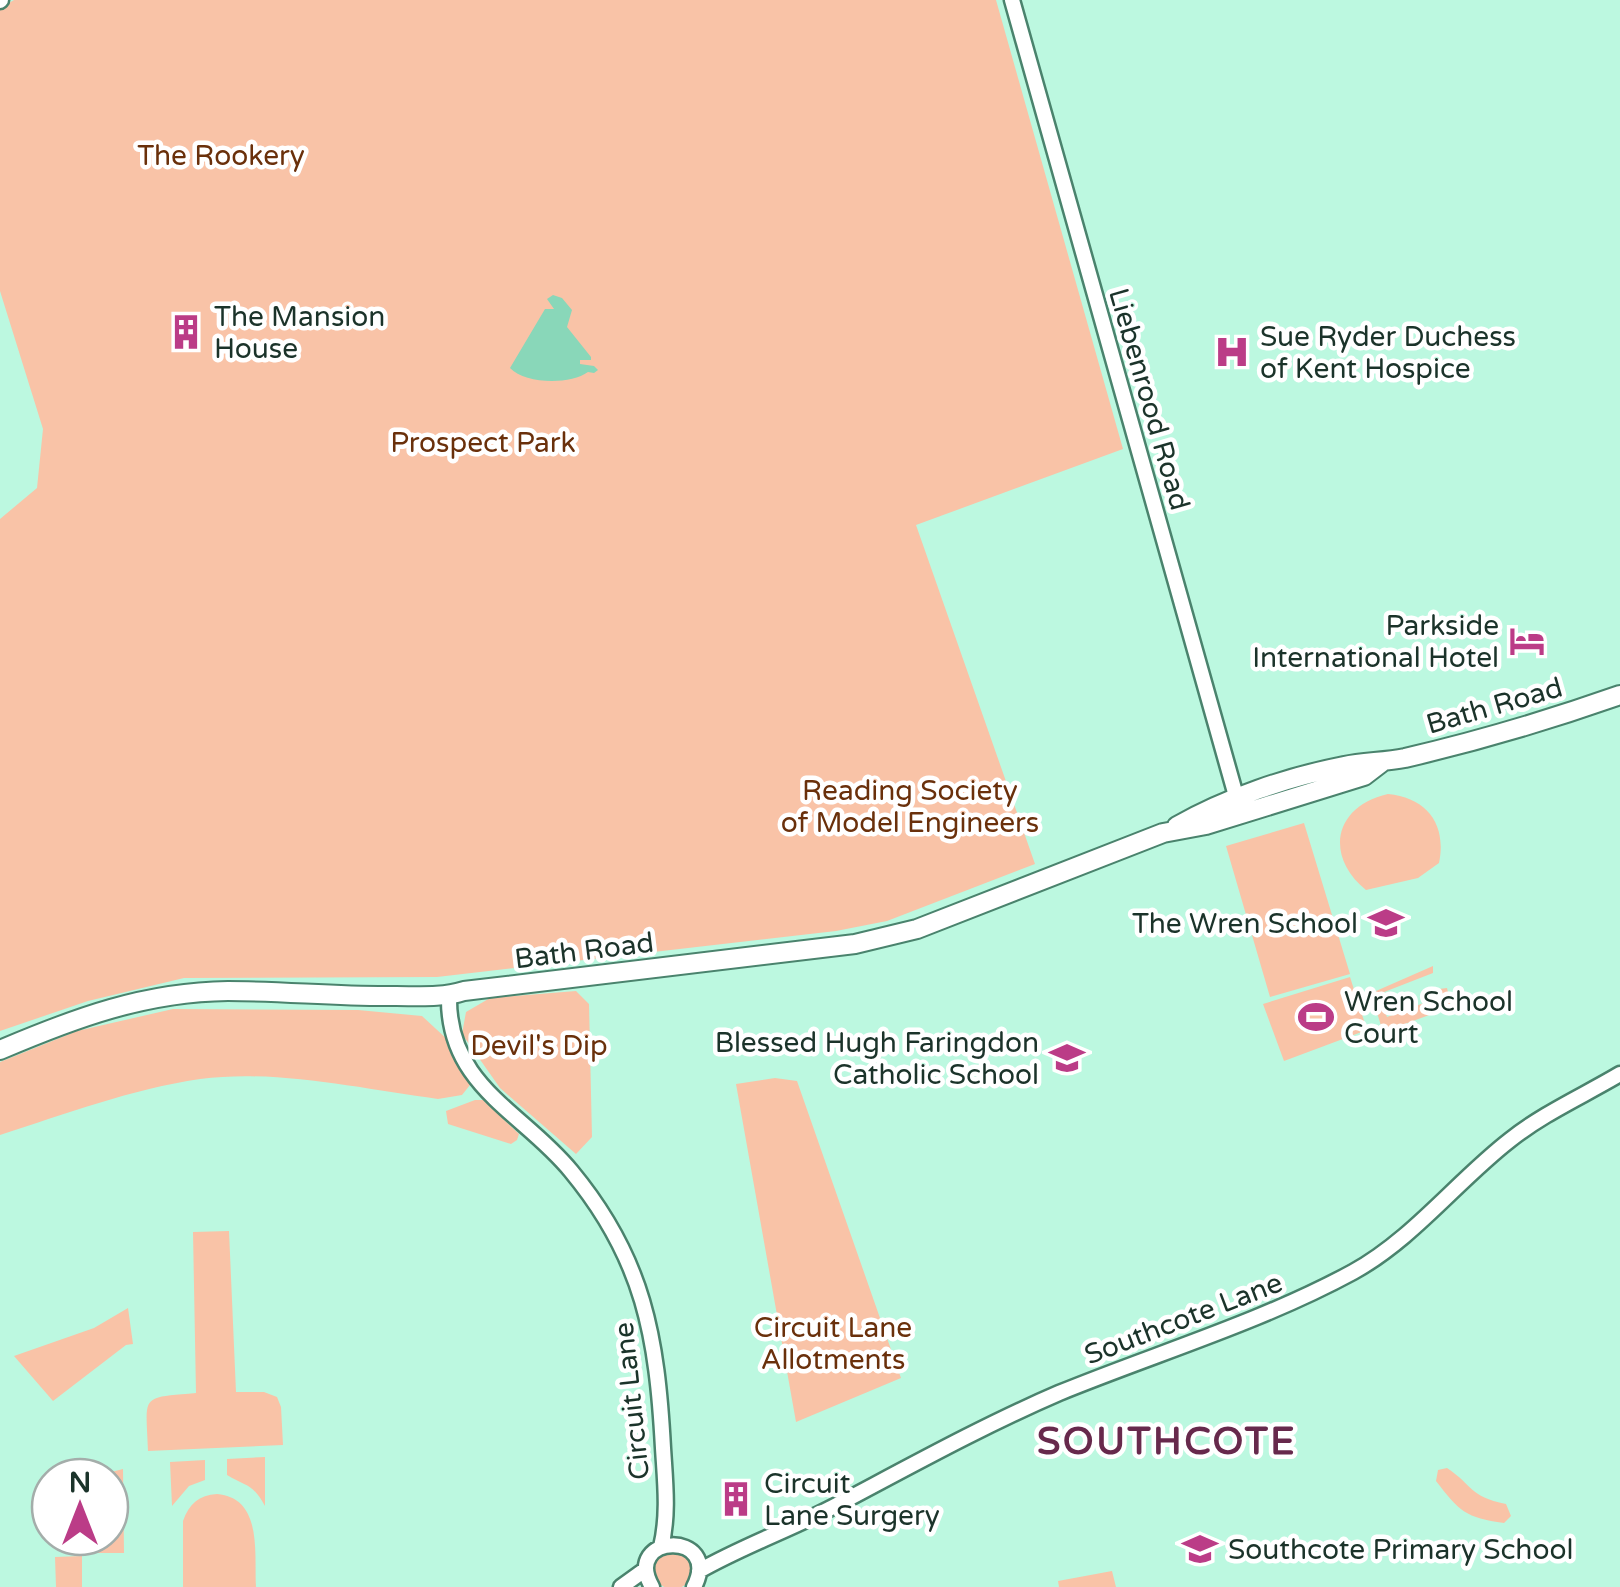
<svg xmlns="http://www.w3.org/2000/svg" width="1620" height="1587" viewBox="0 0 1620 1587" font-family="'Varela Round',sans-serif">
	<style>
		.green { fill: #f9c3a7 }
		.water { fill: #89d7b9 }
		.lines { fill: none; stroke-linecap: round; stroke-linejoin: round }
		.tertiary-casing { stroke: #4a836d; stroke-width: 19 }
		.primary-casing { stroke: #4a836d; stroke-width: 22 }
		.tertiary { stroke: #fff; stroke-width: 14 }
		.primary { stroke: #fff; stroke-width: 18 }
		.labels { text-anchor: middle; stroke-width: 9; stroke-linejoin: round; paint-order: stroke }
		.park-label { font-size: 28px; fill: #6a300b; stroke: #fff }
		.poi-label { font-size: 28px; fill: #1b332a; stroke: #fff; text-anchor: start }
		.street-label { font-size: 28px; fill: #1b332a; stroke: #fff }
		.district-label { font-size: 38px; font-weight: bold; letter-spacing: 2.5px; fill: #67294c; stroke: #fff }
	</style>
	<rect width="100%" height="100%" fill="#bcf8e0"/>
	<path class="green" d="M14 0H996L1123 449 916 525 1035 864 887 921 836 931 437 977 184 978 88 1001 0 1031V519L37 488 43 429 0 291V8Z
		M1388 794C1427 798 1447 824 1439 863L1418 878 1366 890C1324 856 1334 806 1388 794Z
		M1304 823 1350 974 1270 997 1226 846Z
		M1433 966V973L1379 994 1387 1017 1442 996 1439 989 1447 988 1451 1007 1383 1032 1373 1000 1376 991Z
		M1350 977 1367 1030 1284 1061 1263 1004Z
		M576 991 589 1004 592 1137 576 1154 500 1088 462 1034 466 1012 490 998Z
		M173 1009 358 1010 422 1016 448 1040 470 1085 462 1095 438 1099C361 1089 278 1069 200 1079 132 1089 65 1114 0 1135V1062L77 1031Z
		M775 1078 797 1081 901 1378 796 1422 736 1084Z
		M475 1100H483L519 1134 517 1140 511 1144 448 1124 446 1111Z
		M229 1231 236 1392H264L277 1397 281 1407 283 1445 148 1451C146 1394 139 1398 196 1393L193 1232Z
		M128 1308 133 1344 126 1345 53 1401 14 1356 94 1328Z
		M265 1457V1506C252 1483 247 1487 227 1475V1459Z
		M205 1460V1480L189 1486 172 1506 170 1462Z
		M1447 1468C1474 1486 1468 1496 1506 1504L1511 1516 1504 1523C1466 1518 1459 1511 1436 1481L1438 1470Z
		M123 1469 124 1553H73L65 1537H110V1477H92Z
		M217 1494C263 1498 254 1553 256 1587H183V1521C189 1504 199 1495 217 1494Z
		M653 1569a20 20 0 1 1 40 0a20 20 0 1 1-40 0Z
		M82 1556V1587H56L55 1557Z
		M1112 1571 1116 1587H1059L1058 1581Z"/>
	<path class="water" d="M553 295 562 298 572 310 567 327 591 357V360H580V364L594 366 598 370 594 373 588 372C570 385 525 384 510 368L545 309H554L547 299Z"/>
	<g class="lines">
		<defs>
			<path id="tertiary" d="M1012 0 1238 803
				M0 1 1 0
				M449 996C447 1086 523 1112 571 1171 644 1259 657 1337 663 1448 665 1481 669 1514 661 1547
				M699 1571C741 1547 786 1531 829 1509 905 1469 980 1427 1059 1393 1157 1353 1261 1322 1353 1272 1413 1239 1457 1181 1510 1140 1544 1113 1583 1096 1620 1074
				M621 1587 646 1569
				M652 1587C621 1533 723 1530 694 1587"/>
			<path id="primary" d="M1177 826C1226 798 1288 777 1344 766 1364 762 1384 762 1405 758 1478 741 1549 720 1620 695
				M0 1050C75 1018 145 992 228 991 284 991 340 997 396 996 419 996 442 998 464 991L855 944 917 929 1163 833 1206 825 1364 776 1381 763"/>
		</defs>
		<use href="#tertiary" class="tertiary-casing"/>
		<use href="#primary" class="primary-casing"/>
		<use href="#tertiary" class="tertiary"/>
		<use href="#primary" class="primary"/>
	</g>
	<defs>
		<symbol id="building-bare" viewBox="-9 -9 18 18"><path d="M-4-6H4V6H1V3H-1V6H-4ZM-2.5-4.3h1.7v1.8h-1.7ZM.8-4.3h1.7v1.8H.8ZM-2.5-1h1.7V.8h-1.7ZM.8-1h1.7V.8H.8Z" fill="#bb3c87" stroke="#fff" stroke-width="2.5" paint-order="stroke"/></symbol>
		<symbol id="hospital-bare" viewBox="-9 -9 18 18"><path d="M-5-5h3v3.5h4V-5h3V5h-3V1.5h-4V5h-3Z" fill="#bb3c87" stroke="#fff" stroke-width="2.5" paint-order="stroke"/></symbol>
		<symbol id="hotel-bare" viewBox="-9 -9 18 18"><path d="M-6-4.5h1.5V1H6V5H4.5V3h-9V5H-6ZM-4 0a1.8 1.8 0 1 1 3.6 0ZM.5 0V-2.5h3Q6-2.5 6 0Z" fill="#bb3c87" stroke="#fff" stroke-width="2.5" paint-order="stroke"/></symbol>
		<symbol id="school-bare" viewBox="-9 -9 18 18"><path d="M0-5L7-2L0 1L-7-2ZM-4 1L0 2.5L4 1V4Q0 6-4 4Z" fill="#bb3c87" stroke="#fff" stroke-width="2.5" paint-order="stroke"/></symbol>
		<symbol id="stadium-bare" viewBox="-9 -9 18 18"><path d="M0-5a6.5 5 0 1 0 0 10a6.5 5 0 1 0 0-10ZM-3.5-1.8h7v3.6h-7Z" fill="#bb3c87" stroke="#fff" stroke-width="2.5" paint-order="stroke"/></symbol>
	</defs>
	<g fill-rule="evenodd">
		<use href="#building-bare" x="161" y="307" width="50" height="50"/>
		<use href="#hospital-bare" x="1207" y="327" width="50" height="50"/>
		<use href="#hotel-bare" x="1502" y="616" width="50" height="50"/>
		<use href="#school-bare" x="1361" y="898" width="50" height="50"/>
		<use href="#stadium-bare" x="1291" y="992" width="50" height="50"/>
		<use href="#school-bare" x="1042" y="1033" width="50" height="50"/>
		<use href="#building-bare" x="711" y="1474" width="50" height="50"/>
		<use href="#school-bare" x="1175" y="1524" width="50" height="50"/>
	</g>
	<g class="labels">
		<g class="park-label">
			<text x="221" y="165">The Rookery</text>
			<text x="483" y="452">Prospect Park</text>
			<text x="910" y="800">Reading Society<tspan x="910" dy="32">of Model Engineers</tspan></text>
			<text x="539" y="1055">Devil's Dip</text>
			<text x="833" y="1337">Circuit Lane<tspan x="833" dy="32">Allotments</tspan></text>
		</g>
		<g class="poi-label">
			<text x="214" y="326">The Mansion<tspan x="214" dy="32">House</tspan></text>
			<text x="1260" y="346">Sue Ryder Duchess<tspan x="1260" dy="32">of Kent Hospice</tspan></text>
			<text x="1499" y="635" text-anchor="end">Parkside<tspan x="1499" dy="32">International Hotel</tspan></text>
			<text x="1358" y="933" text-anchor="end">The Wren School</text>
			<text x="1344" y="1011">Wren School<tspan x="1344" dy="32">Court</tspan></text>
			<text x="1039" y="1052" text-anchor="end">Blessed Hugh Faringdon<tspan x="1039" dy="32">Catholic School</tspan></text>
			<text x="764" y="1493">Circuit<tspan x="764" dy="32">Lane Surgery</tspan></text>
			<text x="1228" y="1559">Southcote Primary School</text>
		</g>
		<g class="street-label">
			<text transform="translate(1150 399) rotate(74)" y="10">Liebenrood Road</text>
			<text transform="translate(1494 705) rotate(-16)" y="10">Bath Road</text>
			<text transform="translate(584 950) rotate(-7)" y="10">Bath Road</text>
			<text transform="translate(1183 1318) rotate(-21)" y="10">Southcote Lane</text>
			<text transform="translate(631 1401) rotate(-96)" y="10">Circuit Lane</text>
		</g>
		<g class="district-label">
			<text x="1167" y="1454">SOUTHCOTE</text>
		</g>
	</g>
	<g transform="translate(80 1507)"><circle r="48" fill="#ffffff" stroke="#a4adaa" stroke-width="2.5"/>
	<path d="M0-8L18 38L0 25L-18 38Z" fill="#bb3c87"/>
	<text y="-15" font-size="28" font-weight="bold" text-anchor="middle" fill="#1b332a">N</text>
	</g>
</svg>
